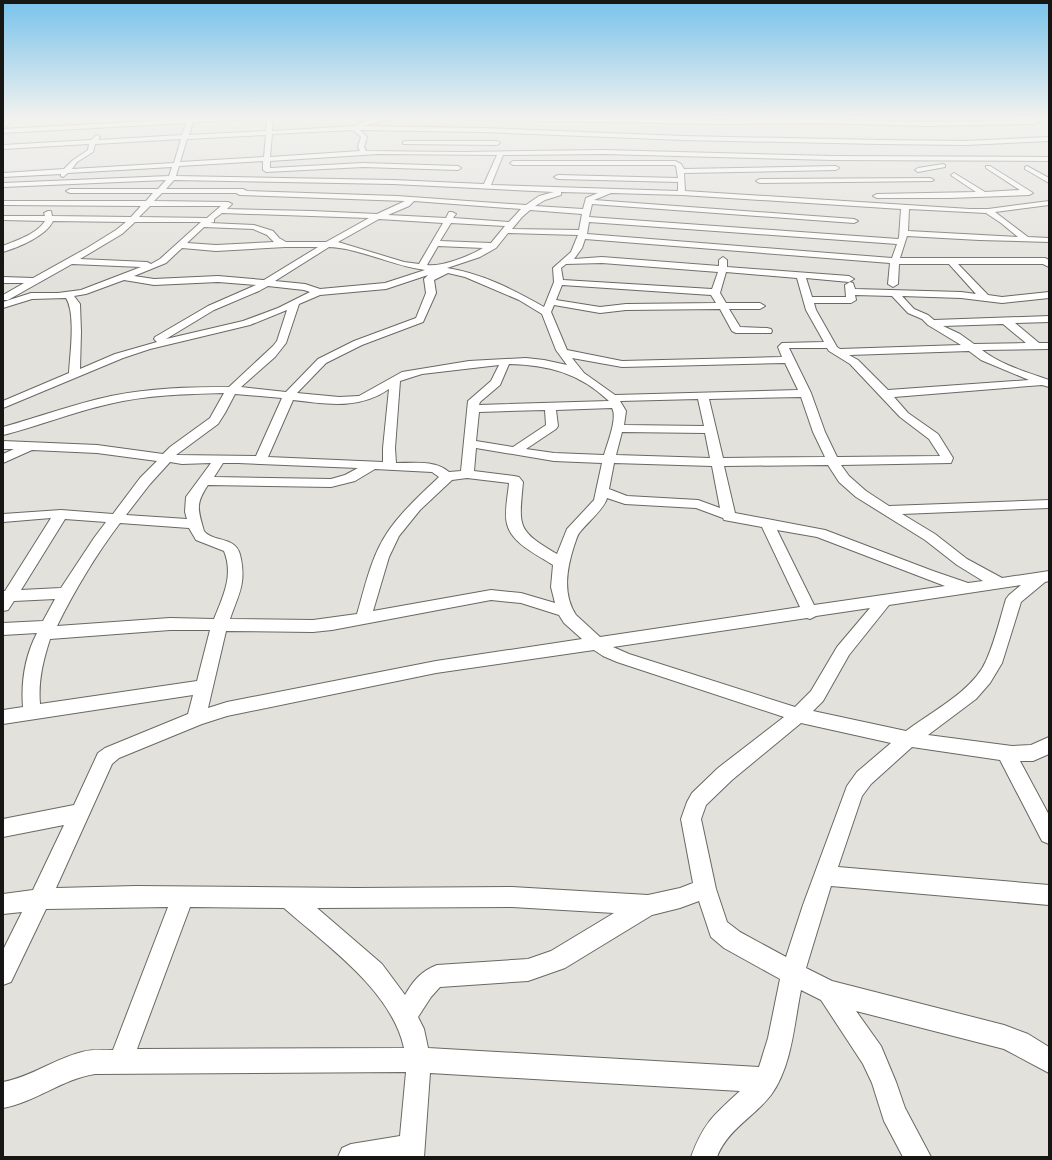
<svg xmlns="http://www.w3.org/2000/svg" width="1052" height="1160" viewBox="0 0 1052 1160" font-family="'Noto Sans',sans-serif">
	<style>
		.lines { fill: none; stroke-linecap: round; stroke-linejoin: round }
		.minor-casing { stroke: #6a6863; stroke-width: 2 }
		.minor { fill: #fff; fill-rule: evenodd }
	</style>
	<rect width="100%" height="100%" fill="#e3e1db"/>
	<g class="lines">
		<defs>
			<path id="minor" d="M10 117H16L3 129V124Z
				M224 117H262L259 119 193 122 189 135 266 131 267 117H273L272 131 355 126C368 118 384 117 399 117L363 126 482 128 683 136 880 140 966 141 1049 137V141L966 145 880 144 683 140 482 132 360 130 367 137 364 147 366 151 464 152 603 150 833 156 1049 157V161L833 160 603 154 503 155 491 185 678 191V182L558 179 554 177 558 175 678 178 676 166 674 165H513L510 163 513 161H675L681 164 684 169 836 166 839 168 836 170 684 173 685 191 970 209H988L1049 201V205L995 212 1028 237 1049 238V242L979 240 907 236 900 258H1045L1049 260V267L1043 264H958L988 295 1002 297 1049 292V298L1002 303 961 298 902 296 914 309 928 315 934 320 1049 316V322L1015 323 1039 343H1049V349L982 350C1001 365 1027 372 1049 380V387L1042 385 894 397 908 413 938 434 953 458 951 463 841 465 849 476 866 491 889 506 1049 500V508L902 514 935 534 967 559 1002 578 1049 571V581L1045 582 1021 602 1002 663 990 683 976 699 928 735 1012 746 1031 745 1049 737V754L1033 761H1020L1049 815V844L1042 841 1000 760 912 747 871 784 862 796 838 867 1049 885V905L831 886 806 968 832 981 1004 1025 1028 1034 1049 1047V1073L1004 1049 856 1011 881 1046 896 1082 905 1108 931 1157H903L884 1121 872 1083 863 1064 821 1000 801 990C794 1024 792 1066 771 1095 754 1117 727 1130 717 1157H691C704 1122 714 1115 740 1091L430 1073 424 1157H338L342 1148 351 1144 400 1136 406 1072 95 1074C62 1079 36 1102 3 1108V1082C31 1077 54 1059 82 1052 92 1049 103 1050 113 1050L168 907 46 909 11 982 3 985V950L22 912 3 914V894L33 890 64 825 3 837V819L74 805 98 753 105 748 188 714 193 695 3 724V710L23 707C21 682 25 656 37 633L3 635V623L43 621 55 599 14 601 8 610 3 611V591H5L51 518 3 522V514L61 510 113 514 140 478 157 461 97 453 32 450 3 463V454L14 449H3V441L97 445 163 454 170 447 210 418 224 393C186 394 146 395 109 404 73 412 39 426 3 435V427C39 417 74 404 111 396 150 388 189 387 229 387L273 346 277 341 287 310 250 325 150 349 123 358 3 408V401L69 373C70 354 76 314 66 298L32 299 3 308V302L31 293H58L81 290 141 267 72 264 8 300H3V295L24 283H3V277L33 278 87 248 116 230 126 222 53 221C46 236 19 247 3 252V246C17 240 37 234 45 221L3 220V216H45L44 213 48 211H51L52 216 131 217 141 206 3 205V201H146L153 193H70L66 191 70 189H158L166 180 3 187V183L169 176 172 167 68 173 63 177 61 176V174L3 177V173L64 169 73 160 88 150 89 144 3 149V145L91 140 97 135 100 137 98 140 182 135 186 123 3 133V129ZM353 130 361 137 358 147 360 151 270 157 272 134ZM266 135 264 157 180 162 187 139ZM181 139 174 163 72 169 77 162 93 152 95 144ZM378 154 497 155 484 184 393 180 176 176 179 166 263 161V170L266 172 363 167 458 170 461 168 458 166 363 163 270 168V161ZM174 180 393 184 554 192 539 196 526 205 397 196 247 191 243 189H166ZM561 192 598 193 586 198 583 209 535 206 545 200 561 195ZM162 193H236L240 195 405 201 377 214 312 211 227 209 232 204 228 202 154 201ZM611 193 682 195 901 209 899 238 898 239 589 217 592 204 854 223 858 221 854 219 594 200ZM414 201 521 209 509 222 453 218 456 214 452 212H449L446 218 388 215 409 206ZM150 206H221L207 218 139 217ZM909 209 986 213 1001 223 1018 237 908 231ZM530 210 582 214 579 230 512 229 522 217ZM222 213 369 218 326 242H286L279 238 273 231 254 225 210 223 214 222V219ZM379 219 443 223 419 264 404 262 338 242ZM135 222H201L160 259 151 264 147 262 80 259 122 234ZM589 222 897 244 892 258 587 234ZM451 223 505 226 491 243 440 241ZM204 227 253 229 267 235 274 242 216 245 187 243ZM508 233 578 235 571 252 553 268 554 282 544 307C514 290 481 273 447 268L480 257 496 248ZM585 239 890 263 888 284 893 287 898 284 899 264H949L976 294 961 292 855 289 853 283 850 282 845 285 846 297H812L806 278 849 282 854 279 849 276 727 267V260L723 257 719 260V266L602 257 574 259 582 248ZM438 246 483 248C469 256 443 267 427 265ZM285 247H318L264 280 218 276 154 279 134 276 166 263 182 248 216 251ZM329 247C359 248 393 266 425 270L385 283 320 289 305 284 275 281ZM602 263 718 272 712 289 563 280 561 268 566 264ZM726 272 797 278 806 310 824 342 782 343 778 347 782 357 622 361 567 350 551 312 554 305 600 313 626 310 720 309 732 331 736 333H771L772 331 771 329 767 328 740 327 729 309H760L765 306 760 303H726L720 293ZM448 273 465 277 519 300 542 314 556 350 567 365 544 360 526 358 469 361 402 372 359 396 339 397 297 393 326 363 362 345 423 322 436 293 434 280ZM428 275 424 279 426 293 416 318 354 341 318 359 286 392 241 387 275 357 286 343 299 304 320 295 386 289ZM124 280 154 285 218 282 256 285 208 306 155 337 154 339 157 342 115 354 80 369 81 332 80 304 74 296 86 294ZM562 285 711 295 716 303 626 304 600 307 556 300ZM268 286 304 290 310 292 278 308 243 321 166 339 214 310 259 291ZM855 295 892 296 908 313 922 319 928 325 961 345 840 349 837 347 816 310 814 303H851L856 300ZM1003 324 1026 343 974 344 960 334 943 326ZM789 348H827L829 351 850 364 900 417 929 439 940 456 837 457 825 432 811 393ZM969 351 981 360 1029 380 888 390 858 360 849 355ZM572 358 622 367 785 363 798 390 615 395 584 373ZM509 364C549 365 579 373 609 401L479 405 480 402 500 385ZM499 365 491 381 468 401 461 471 449 472C436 460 414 463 396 463L395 448 400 381 422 374ZM389 389 383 448V462L268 457 293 400C327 404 359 410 389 389ZM235 394 282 398 256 456 176 455 218 424 225 413ZM801 397 813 432 825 457 723 458 709 399ZM698 399 704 426 624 425 626 411 620 401ZM612 408C618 418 607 444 604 455L554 453 526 449 556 429 558 426 556 410ZM545 410 546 425 513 447 476 441 479 412ZM622 432 705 433 710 458 616 455ZM476 448 554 461 602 463 594 500 567 529 557 554C516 530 519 527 523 482L519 477 514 476 474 471ZM170 462 182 464 211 463 186 497 185 512 187 519 126 515 150 484ZM223 463H238L358 468 345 475 331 479 214 477ZM614 463 712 466 720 508 698 500 627 496 609 489ZM828 465 839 482 856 497 925 540 957 565 983 581 968 583 933 571 825 530 735 513 724 466ZM375 469 432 472 439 477C421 494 401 512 387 533 371 557 365 587 357 614L313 620 230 619C238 595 246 585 241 559 240 554 239 549 234 545 226 538 211 540 204 531 198 510 195 504 208 485L331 487 355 481ZM467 478 509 483C508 496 504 512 507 524 512 544 538 555 553 565L551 587 555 603 521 593 491 590 373 611 389 557 399 536 420 510 452 480ZM607 498 625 504 696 508 723 518 724 520 762 527 800 607 600 637 576 615C562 594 567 568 574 546 576 541 577 535 580 532 587 523 605 508 607 498ZM65 519 106 522 94 538 61 588 21 590ZM120 523 189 528 196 540 224 551C234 575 223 597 214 619L170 618 57 626C75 590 95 556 120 523ZM777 530 817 537 945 586 814 605ZM1021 585 1009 595 1006 599C1000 619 995 641 986 661 974 690 931 712 906 731L813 711 823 701 849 655 889 605ZM491 600 521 603 559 615 564 623 582 639 436 661 227 702 208 708 226 631 313 632 332 630ZM870 608 837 647 811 691 795 707 629 654 613 647 807 618 810 619 816 616ZM170 630H210L197 681 40 704C38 681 43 661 50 639ZM594 650 603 656 617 662 784 717 718 768 692 793 687 802 681 819 693 883 680 888 648 895 512 887 356 888 136 886 56 888 112 764 119 758 202 724 227 716 436 673ZM801 723 891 743 857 772 847 786 803 905 786 957 740 932 727 922 716 889 701 819 706 805 732 780ZM699 901 711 937 724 948 780 979 768 1038 759 1067 428 1048 424 1029 418 1017 431 997 440 987 528 981 565 968 652 915 680 908ZM190 907 284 908C326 945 392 991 404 1048L137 1049ZM512 907 614 913 551 951 528 959 437 965C421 971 413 981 405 995L382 964 317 908Z
				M467 117 723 120 819 119 926 122 1035 120 1038 122 1035 124 926 126 819 123 723 124 469 120Z
				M405 141H497L500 143 497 145 403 144V142Z
				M943 164 945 165V167L918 172 915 170 918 168Z
				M986 166H990L1033 193 1029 195 949 198H877L873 196 877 194 976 192 952 176 951 175 954 173 985 192 1020 190 986 168Z
				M1027 166 1049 178V183L1025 169V167Z
				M930 178 934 180 932 181 760 183 756 181 760 179Z"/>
		</defs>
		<use href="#minor" class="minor-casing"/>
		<use href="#minor" class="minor"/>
	</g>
	<linearGradient id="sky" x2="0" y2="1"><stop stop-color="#78c2eb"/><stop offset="0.42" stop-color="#f2f2ef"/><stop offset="1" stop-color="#f2f2ef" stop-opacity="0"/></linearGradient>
	<rect width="1052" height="280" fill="url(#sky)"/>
	<rect width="1052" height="1160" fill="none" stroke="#161614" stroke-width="8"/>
</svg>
